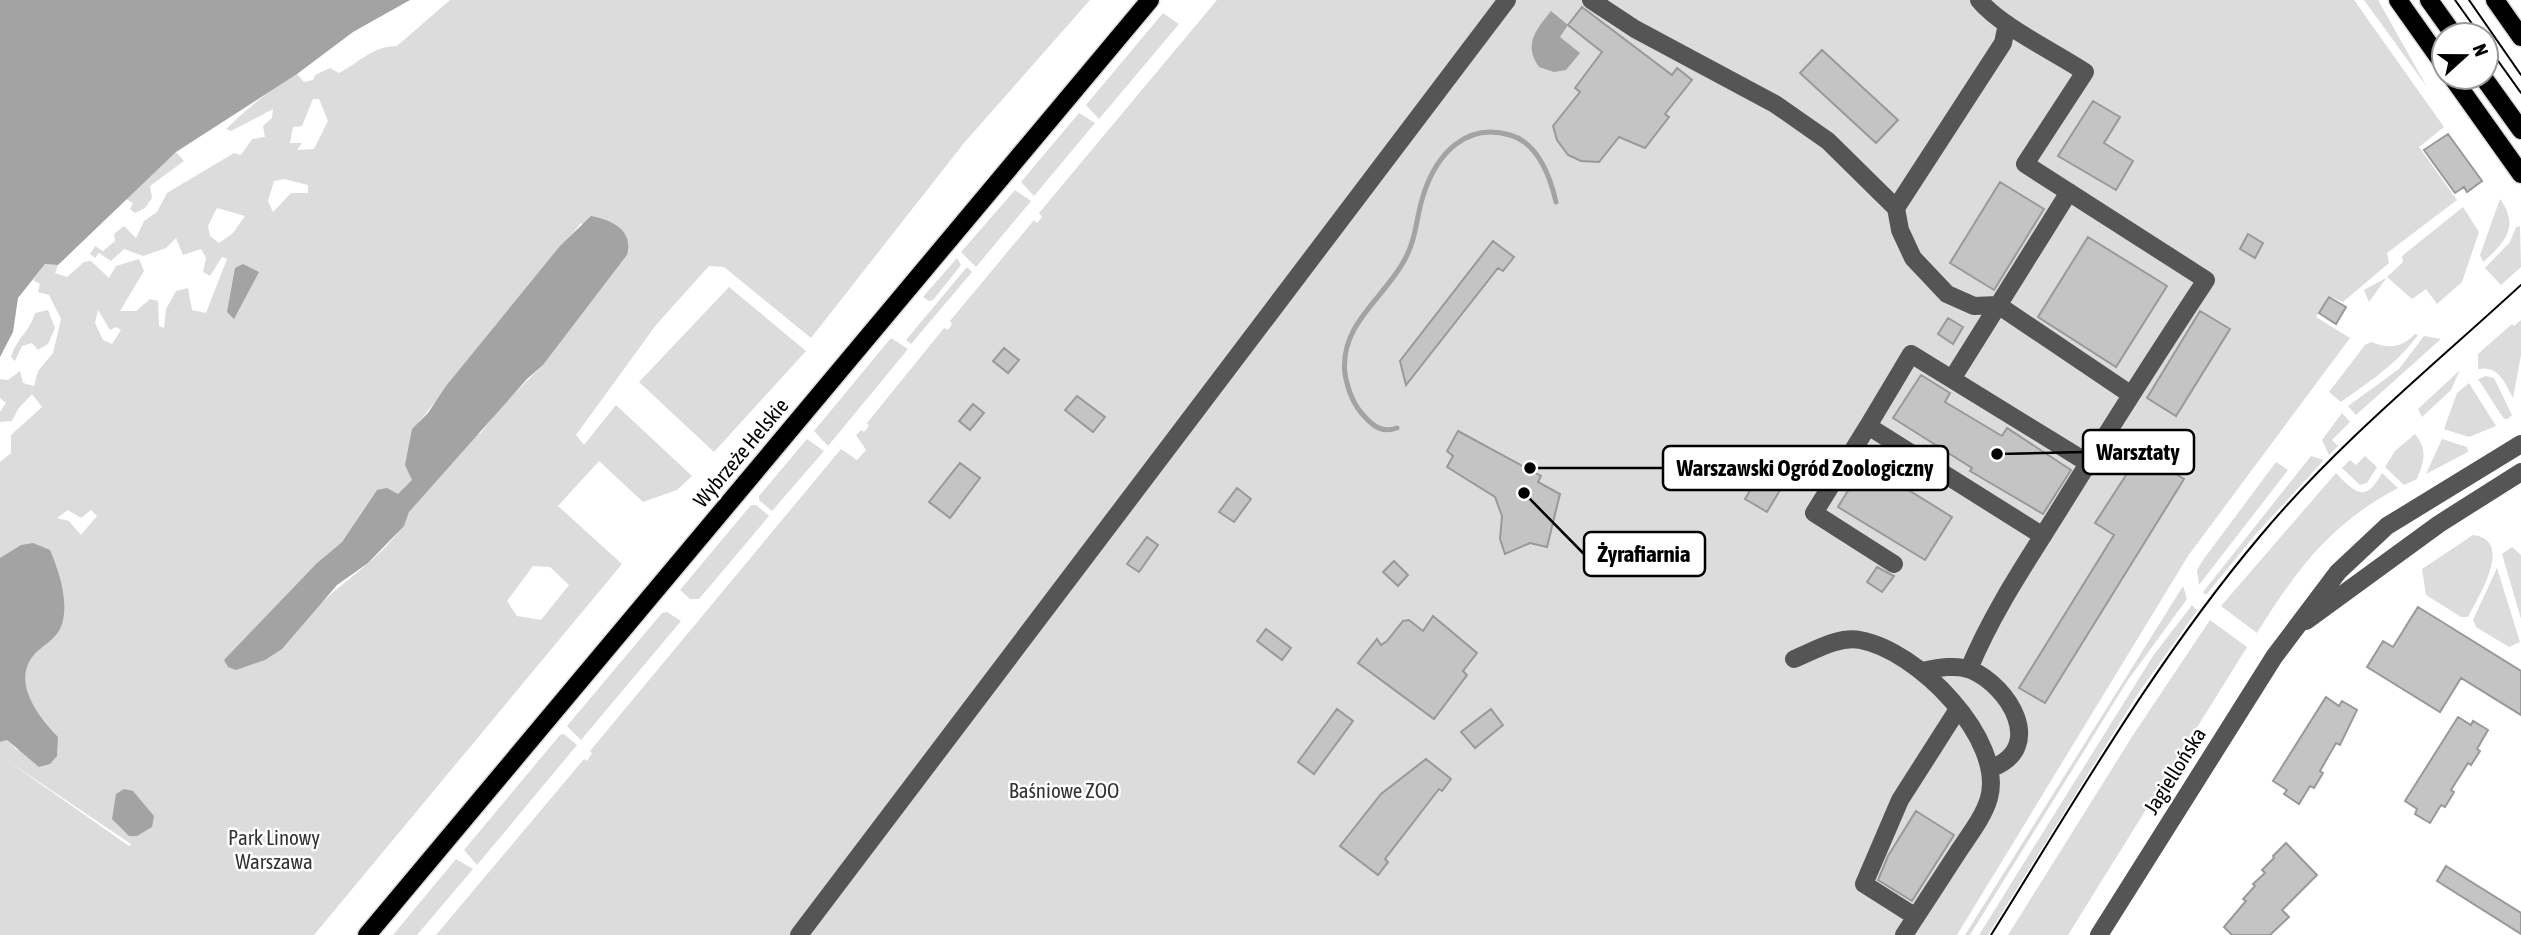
<svg xmlns="http://www.w3.org/2000/svg" width="2521" height="935" viewBox="0 0 2521 935" font-family="'Asap Condensed',sans-serif">
	<style>
		.green { fill: #dcdcdc; fill-rule: evenodd }
		.water { fill: #a3a3a3 }
		.lines { fill: none; stroke-linecap: round; stroke-linejoin: round }
		.stream { stroke: #a3a3a3; stroke-width: 5 }
		.building { fill: #c4c4c4; stroke: #999; stroke-width: 2 }
		.major-casing { stroke: #dbdbdb; stroke-width: 21 }
		.minor { stroke: #555; stroke-width: 18 }
		.major { stroke: #000; stroke-width: 18 }
		.tram { stroke: #000; stroke-width: 2 }
		.labels { text-anchor: middle; stroke-width: 5; stroke-linejoin: round; paint-order: stroke }
		.street-label { font-size: 21px; fill: #000; stroke: #fff }
		.park-label { font-size: 21px; fill: #333; stroke: #fff }
		.leader { fill: none; stroke: #000; stroke-width: 2.5 }
		.callout-dot { fill: #000; stroke: #fff; stroke-width: 2.5 }
		.callout { fill: #fff; stroke: #000; stroke-width: 2.5 }
		.callout-label { font-size: 23px; text-anchor: middle; font-weight: bold; fill: #000 }
	</style>
	<rect width="100%" height="100%" fill="#fff"/>
	<path class="green" d="M450 0H1090L964 143 811 338 724 267 709 266 656 325 576 435 584 445 616 405 692 476 677 490 643 502 599 461 558 506 622 564 314 935H0V742L7 740 17 750 57 737 45 724 15 680 0 563V462L11 453V435L42 407 32 394 18 409 12 421 0 422V412L6 403 0 398V379L8 380 20 371 23 383 34 386 38 371 53 353 61 319 49 295 38 292 40 284 33 280 45 264 58 265 55 273 67 277 84 262 91 261 109 278 116 266 139 259 144 271 120 311H136L150 299 158 301 159 326 164 328 166 309 176 291 188 288 192 310 206 313 227 259 222 257 210 276 203 272 206 258 201 249 183 255 176 238 166 248 143 256 124 249 111 261 99 253 95 258 90 254 95 246 103 251 115 241 114 234 124 226 136 238 144 221 157 212 167 193 234 153 241 155 252 139 265 137 263 126 272 118 273 109 231 131 226 129C249 107 269 90 297 74L304 82 313 80 315 75 330 68 339 73C360 62 373 46 397 46ZM313 99H319L328 121 314 149 297 150 302 143H290L293 127 302 126ZM284 179 308 185V193H291L273 212 268 201 274 181ZM217 208 245 216 233 233 219 243 210 236 208 226ZM581 223 627 255 543 365 500 408 480 434 418 423ZM98 310 110 330 116 327 121 330 112 344 103 340 95 323ZM377 490 409 512C397 549 340 582 313 611L317 563 342 542ZM68 510 81 518 91 510 97 516 81 535 69 521 57 518ZM533 566 550 567 569 585 541 620 517 616 507 601ZM5 759 131 844H132L129 846Z
		M1217 0H2354L2444 127 2419 147 2457 200 2387 253 2389 263 2343 302 2329 296 2316 317 2350 338 2188 556 1957 935H436L584 759 587 761 592 753 590 751 841 449 857 460 866 450 856 435 861 430 864 432 869 426 867 423 944 328 948 330 952 324 950 321 1034 220 1037 223 1042 217 1039 213Z
		M2364 0H2378L2427 87Z
		M1163 13 1179 24 1099 119 1086 105Z
		M1079 113 1095 123 1034 196 1021 182Z
		M176 152 184 161 150 186 152 198 145 208 135 213 130 209 133 203 126 199Z
		M1015 190 1031 201 976 267 961 252Z
		M2500 199C2520 226 2505 243 2483 262L2480 255Z
		M2463 207 2479 232 2462 282 2437 304 2426 289 2412 299 2387 277 2369 302 2364 290 2386 278 2403 262 2402 256Z
		M2520 226 2521 267 2501 285 2485 268 2510 242 2516 227Z
		M957 258 961 265 933 300 929 301 923 297Z
		M967 267 972 272 911 344 906 340Z
		M729 287 806 351 714 452 639 382Z
		M48 310 55 328 48 344 38 350 32 343 22 346 15 361 11 357C18 336 29 333 35 313Z
		M2521 320V355L2513 398C2505 382 2498 365 2478 369V354L2512 324 2514 326Z
		M2415 334 2418 335C2397 364 2370 381 2341 402L2329 392 2365 345 2371 342C2390 349 2401 348 2415 334Z
		M2424 336 2441 339 2356 415 2348 406 2399 369Z
		M891 338 908 349 828 446 814 431Z
		M2460 370 2451 390 2422 417 2418 409Z
		M2486 376 2494 378 2512 415 2508 419H2504L2478 379Z
		M2469 383 2496 426 2469 437 2444 429 2457 393Z
		M2342 413 2350 422 2332 440 2338 446 2329 455 2322 440Z
		M2415 434C2428 450 2424 461 2417 479L2404 485 2385 467 2395 451Z
		M807 439 824 451 772 511 759 500V496Z
		M2442 439 2467 447 2468 452 2426 474Z
		M2311 456 2324 460 2256 534 2206 595 2203 592Z
		M2365 456 2377 467 2367 483 2360 485 2342 468 2350 460 2356 465Z
		M2276 462 2288 470 2199 585 2197 570 2203 560Z
		M2336 473C2357 495 2366 502 2382 473L2398 488C2330 524 2297 569 2257 633L2221 606Z
		M751 505H756L769 516 699 599H690L680 590Z
		M2473 535C2515 540 2478 597 2468 617H2461L2426 595 2422 569Z
		M2512 547 2521 555V619L2502 554Z
		M2497 568 2520 642 2509 647 2476 627 2473 620Z
		M2183 586 2187 599 2128 680 1970 935H1965Z
		M2192 605 2197 611 2139 692 1988 935H1979L2153 656Z
		M664 610 681 621 581 740 567 726 662 613 667 612Z
		M2210 620 2247 647 2068 935H2008L2135 732Z
		M564 734 577 745 477 865 464 850 560 735Z
		M456 859 473 869 417 935H393Z"/>
	<path class="water" d="M0 0H410L353 32 297 74 176 152 58 265 45 264 18 298 13 332 0 357Z
		M1551 11 1568 25 1560 37 1580 53 1566 70 1554 72 1539 67C1523 44 1536 30 1551 11Z
		M591 216C612 220 634 230 627 255L543 365 527 379 409 512 404 526 368 563 337 585 282 649 265 660 236 670 228 667 224 660 317 563 342 542 377 490 387 488 398 494 412 480 405 465 412 429 428 413 446 386 560 246Z
		M243 264 259 272 234 319 227 312 235 268Z
		M33 543 50 550C59 571 69 601 62 624 57 640 43 644 33 656 12 682 38 717 58 737L57 756 50 764 39 767 7 740 0 742V558L21 545Z
		M124 789 133 791 154 816 152 827 137 836H129L112 819 116 794Z"/>
	<g class="lines">
		<path class="stream" d="M1397 428C1383 433 1374 427 1365 417 1353 405 1348 391 1345 374 1339 324 1385 298 1405 259 1417 237 1416 216 1424 193 1437 154 1466 122 1510 135 1538 143 1550 176 1556 202"/>
	</g>
	<path class="building" d="M1582 7 1672 75 1677 68 1692 80 1665 114 1669 117 1645 148 1619 137 1599 162 1581 161 1568 155 1557 140 1553 126 1580 92 1575 88 1602 52 1568 25Z
		M1822 50 1898 120 1876 143 1800 73Z
		M2093 101 2120 117 2104 143 2133 161 2116 190 2058 156Z
		M2448 134 2482 181 2467 192 2464 187 2455 193 2424 150Z
		M2000 182 2044 209 1994 290 1950 263Z
		M2248 234 2263 243 2255 258 2240 249Z
		M2088 237 2167 286 2116 367 2038 317Z
		M1493 241 1514 257 1503 271 1498 268 1406 385 1400 361Z
		M2329 297 2346 307 2336 324 2319 313Z
		M2200 311 2230 329 2176 416 2147 398Z
		M1948 318 1963 327 1953 344 1938 334Z
		M1004 348 1019 360 1008 373 993 361Z
		M1921 375 1950 393 1945 402 2002 436 2007 428 2071 470 2043 514 1970 471 1972 468 1893 418Z
		M1077 396 1105 417 1093 432 1065 410Z
		M973 404 984 413 970 430 959 421Z
		M1458 431 1541 476 1538 482 1560 494 1547 547 1530 543 1505 554 1500 539 1502 516 1495 497 1447 467 1453 456 1447 451Z
		M2141 452 2184 479 2045 703 2019 688 2114 535 2095 523Z
		M960 463 980 478 950 518 929 502Z
		M1865 463 1952 517 1925 560 1838 507Z
		M1758 477 1780 490 1767 512 1745 499Z
		M1237 488 1251 499 1234 522 1219 512Z
		M1147 537 1158 545 1139 572 1127 564Z
		M1394 561 1408 575 1398 586 1383 572Z
		M1877 567 1894 576 1882 592 1867 582Z
		M2418 607 2521 671V715L2461 678 2440 712 2367 667 2383 641 2393 647Z
		M1433 616 1477 653 1463 671 1467 675 1434 719 1358 663 1377 639 1381 645 1387 641 1403 621 1409 620 1423 631Z
		M1266 629 1291 648 1282 660 1257 641Z
		M2326 697 2339 706 2342 701 2357 710 2340 745 2336 743 2320 771 2323 773 2314 788 2310 786 2299 804 2284 794 2287 790 2273 781Z
		M1337 709 1353 721 1314 774 1298 762Z
		M1491 709 1503 725 1475 748 1461 732Z
		M2458 717 2471 725 2473 721 2488 730 2477 749 2480 751 2471 765 2468 763 2451 790 2454 792 2445 807 2441 805 2430 823 2415 814 2417 809 2405 801Z
		M1426 759 1451 779 1442 791 1439 789 1385 859 1388 862 1378 875 1340 846 1381 794Z
		M1916 811 1954 835 1912 901 1878 880 1888 856Z
		M2286 843 2317 875 2282 910 2289 917 2270 935H2232L2224 927 2246 901 2243 899 2255 886 2253 884 2265 873 2262 870 2274 858 2273 856Z
		M2446 866 2521 913V934L2437 881Z"/>
	<g class="lines">
		<defs>
			<path id="major" d="M2398 0 2444 65
				M2429 0 2454 35
				M2495 0 2521 37
				M2452 77 2521 174
				M2483 77 2521 130
				M367 935 1150 0"/>
		</defs>
		<use href="#major" class="major-casing"/>
		<path class="minor" d="M1591 0 1635 29 1775 104 1828 141 1896 208 1900 230 1913 258 1947 294 1974 306 1998 305 2130 394
			M1896 208 2003 43 2007 24
			M1952 379 2069 192
			M1868 426 1911 354 2088 463
			M1894 564 1814 513 1868 426 2043 536
			M2306 621 2439 524 2521 472
			M1794 659C1814 651 1838 636 1860 640 1917 650 2005 739 1989 798 1984 816 1970 834 1960 849 1941 878 1923 906 1904 935
			M1969 669C1991 615 2025 564 2056 515 2105 436 2155 357 2206 280L2025 164 2085 72C2055 52 2000 26 1979 0
			M1922 671C1937 668 1956 664 1971 670 2009 686 2046 747 1992 768
			M1916 917 1864 884 1900 800 1958 709
			M799 935 1507 0
			M2099 935 2274 657 2338 572 2387 526 2521 444"/>
		<use href="#major" class="major"/>
		<path class="tram" d="M2455 0 2480 35
			M2469 0 2521 75
			M2486 44 2521 93
			M1991 935C2076 799 2157 658 2261 535 2338 443 2433 366 2521 285"/>
	</g>
	<g class="labels">
		<g class="street-label">
			<text transform="translate(741 453) rotate(-50)" y="7">Wybrzeże Helskie</text>
			<text transform="translate(2175 771) rotate(-58)" y="7">Jagiellońska</text>
		</g>
		<g class="park-label">
			<text x="1064" y="798">Baśniowe ZOO</text>
			<text x="274" y="845">Park Linowy<tspan x="274" dy="24">Warszawa</tspan></text>
		</g>
	</g>
	<path class="leader" d="M1997 454L2083 452M1530 468L1663 468M1524 493L1584 554"/>
	<g class="callout-dot">
		<circle cx="1997" cy="454" r="7"/>
		<circle cx="1530" cy="468" r="7"/>
		<circle cx="1524" cy="493" r="7"/>
	</g>
	<g class="callout">
		<rect x="2083" y="430" width="111" height="44" rx="7"/>
		<rect x="1663" y="446" width="285" height="44" rx="7"/>
		<rect x="1584" y="532" width="121" height="44" rx="7"/>
	</g>
	<g class="callout-label">
		<text x="2138" y="460">Warsztaty</text>
		<text x="1805" y="476">Warszawski Ogród Zoologiczny</text>
		<text x="1644" y="562">Żyrafiarnia</text>
	</g>
	<g transform="translate(2465 56) rotate(69)"><circle r="33" fill="#ffffff" stroke="#999999" stroke-width="2"/>
	<path d="M0-5L12 26L0 18L-12 26Z" fill="#000000"/>
	<text y="-10" font-size="19" font-weight="bold" text-anchor="middle" fill="#000000">N</text>
	</g>
</svg>
